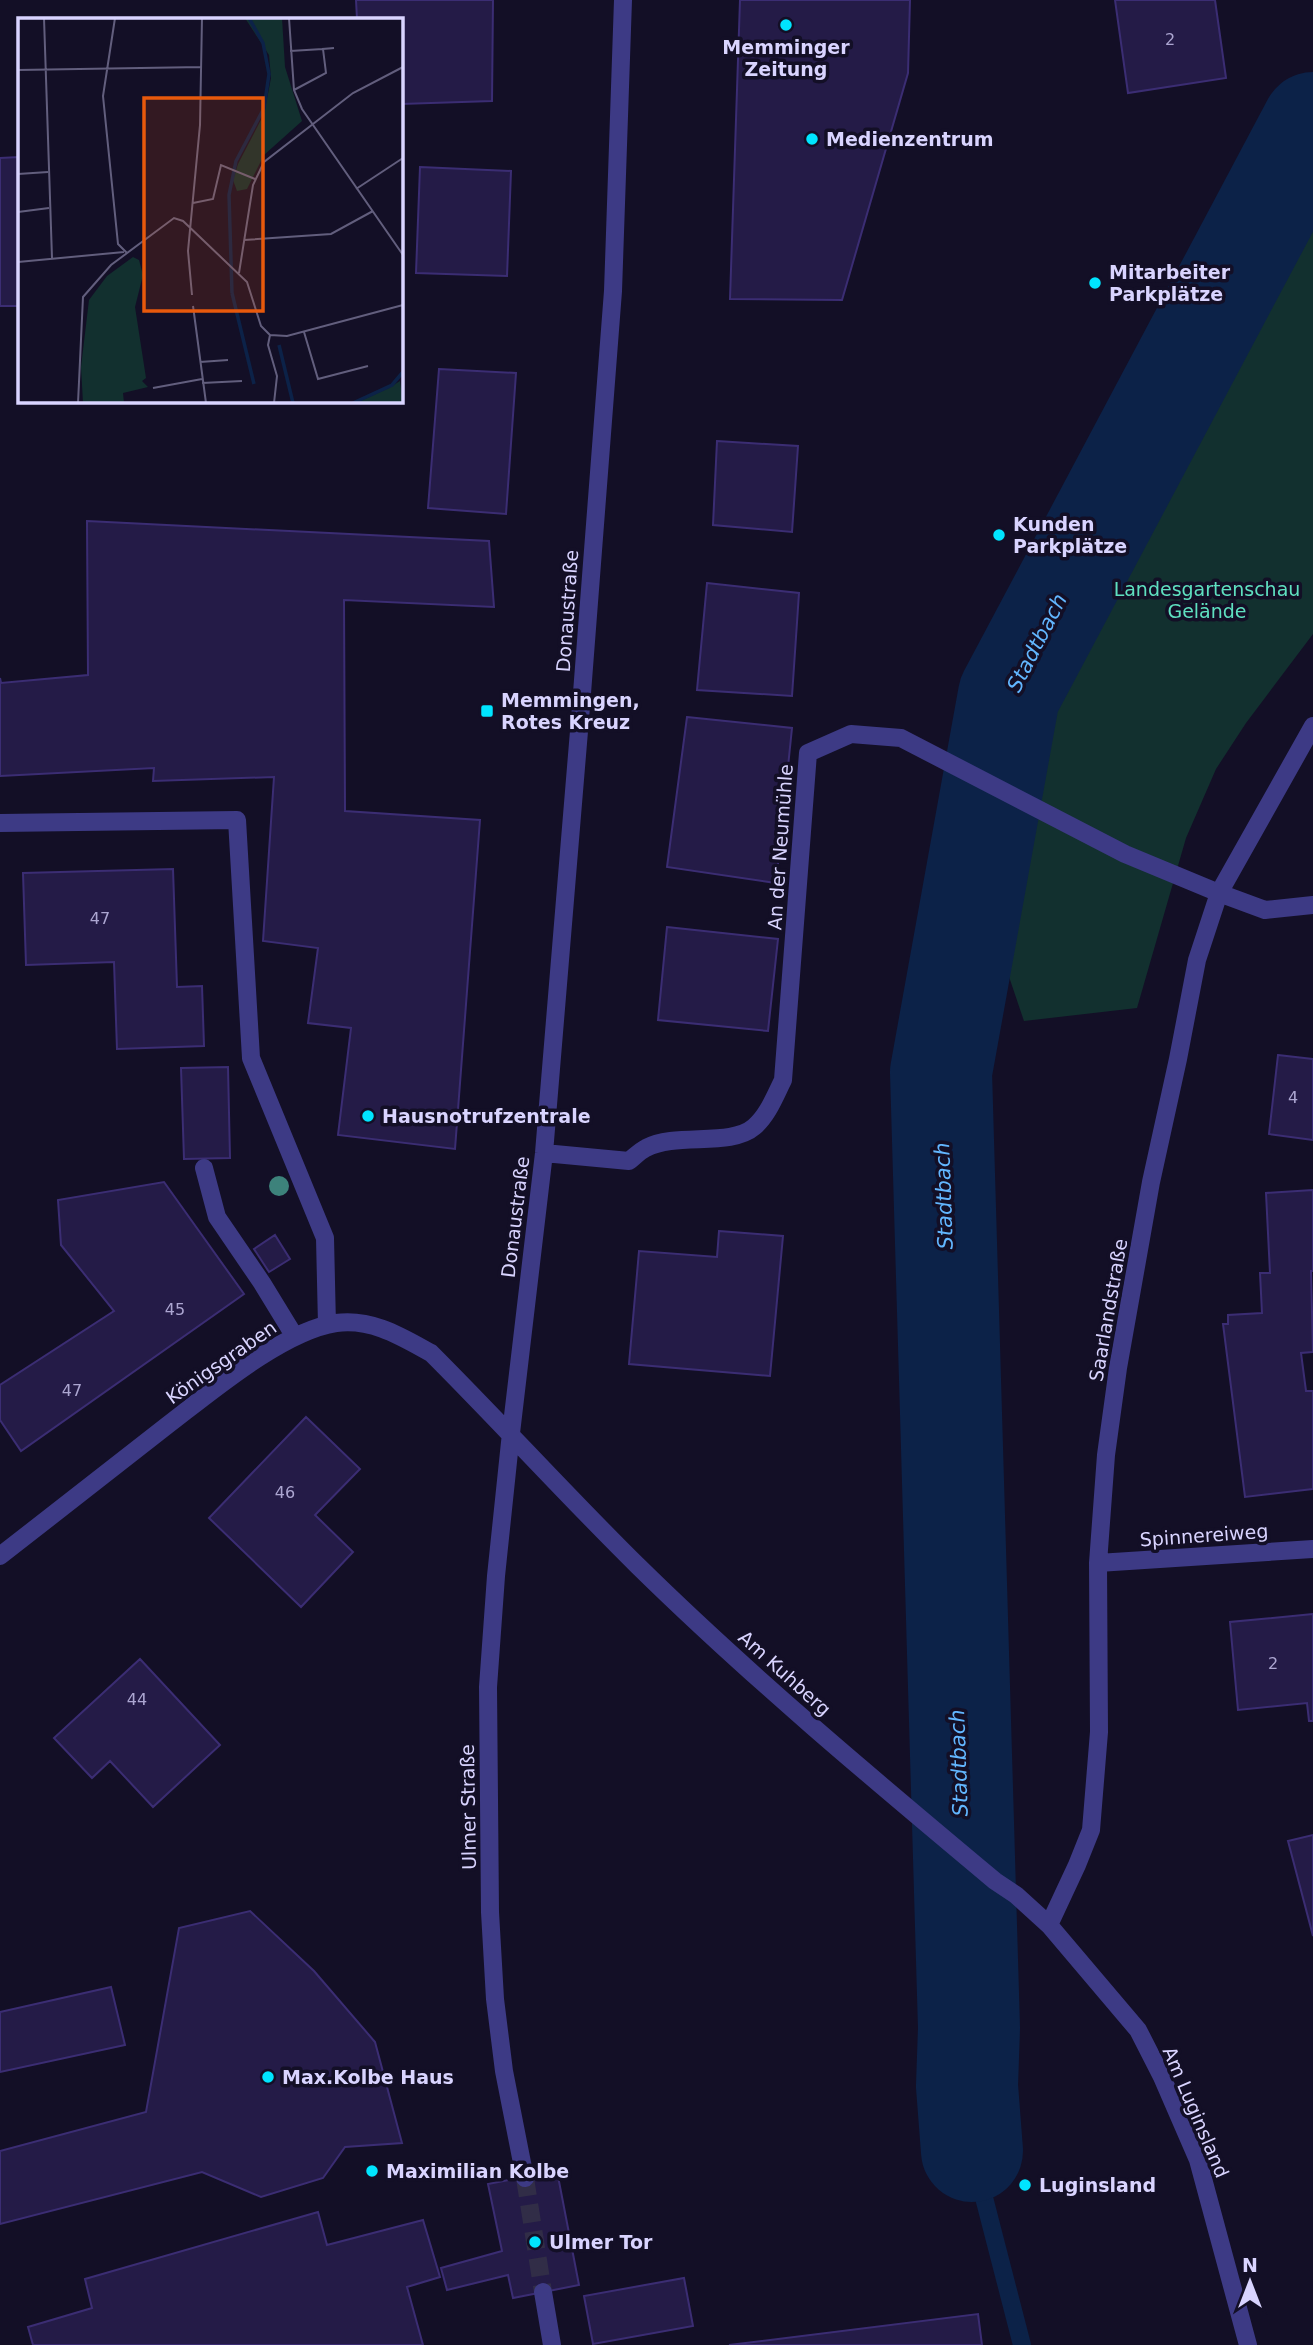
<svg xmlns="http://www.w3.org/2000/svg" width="1313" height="2345" viewBox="0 0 1313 2345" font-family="'DejaVu Sans',sans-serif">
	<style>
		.green { fill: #12302f }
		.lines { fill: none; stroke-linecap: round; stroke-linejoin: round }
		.stream { stroke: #0c2248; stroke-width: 18 }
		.river { stroke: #0c2248; stroke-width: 102 }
		.building { fill: #241b47; stroke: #3b2d73; stroke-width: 2 }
		.minor-tunnel { stroke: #312d47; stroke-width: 18; stroke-dasharray: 18 9; stroke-linecap: butt }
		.minor { stroke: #3d3a85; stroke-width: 18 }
		.tree { fill: #3d827b }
		.poi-dot { fill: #00e5ff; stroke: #130f26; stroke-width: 2.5 }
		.labels { text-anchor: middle; stroke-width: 7; stroke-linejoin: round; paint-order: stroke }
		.number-label { font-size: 16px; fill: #aca6d1 }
		.poi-label { font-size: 19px; font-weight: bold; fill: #d9d4ff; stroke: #130f26; text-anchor: start }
		.park-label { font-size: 19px; fill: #5fe0c0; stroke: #130f26 }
		.street-label { font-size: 19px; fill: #d9d4ff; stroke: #130f26 }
		.water-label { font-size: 21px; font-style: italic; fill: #62b6ff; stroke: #130f26 }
		.inset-river { fill: none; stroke: #0c2248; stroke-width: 3.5 }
		.inset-road { fill: none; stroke: #625e7d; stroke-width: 2 }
		.view { fill: #e8590c; fill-opacity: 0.15; stroke: #e8590c; stroke-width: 3.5 }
		.inset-edge { fill: none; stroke: #d9d4ff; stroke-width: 3.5 }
	</style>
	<rect width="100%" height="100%" fill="#130f26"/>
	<path class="green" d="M1313 192V634L1246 723 1216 769 1186 838 1137 1008 1024 1021 985 906 1036 728 1075 624 1176 442 1259 285Z"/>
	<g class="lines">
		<path class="stream" d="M972 2151 1022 2345"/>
		<path class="river" d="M972 2151 967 2086 969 2028 941 1072 1009 695 1313 123"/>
	</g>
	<path class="building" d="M356 0H493L492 101 401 104V19H357Z
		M740 0H910L908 73 842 300 730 299Z
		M1115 0H1215L1226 78 1128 93Z
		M19 157V306H0V158Z
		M420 167 511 171 507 276 416 273Z
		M439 369 516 373 506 514 428 508Z
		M717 441 798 446 792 532 713 525Z
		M87 521 489 541 494 607 344 600 345 811 480 820 455 1149 338 1135 351 1028 308 1023 318 948 263 941 274 777 153 781 154 768 0 776V678L1 683 88 675Z
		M707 583 799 593 792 696 697 690Z
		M687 717 792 728 776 883 667 867Z
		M173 869 177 987 202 986 204 1046 117 1049 114 962 26 965 23 873Z
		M667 927 778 939 768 1031 658 1020Z
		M1278 1055 1313 1059V1140L1269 1134Z
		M228 1067 230 1158 184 1159 181 1068Z
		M164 1182 244 1294 21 1451 0 1420V1385L114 1311 61 1245 58 1200Z
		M1313 1190V1271H1311L1313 1352 1301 1353 1306 1391H1313V1489L1245 1497 1223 1324H1228V1315L1262 1313 1260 1273H1270L1266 1193Z
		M719 1231 783 1236 770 1376 629 1364 639 1251 717 1257Z
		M275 1235 290 1259 269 1272 254 1249Z
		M306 1417 360 1469 315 1515 353 1552 301 1607 209 1518Z
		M1313 1614V1721H1309L1307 1703 1238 1710 1230 1622Z
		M140 1659 220 1745 153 1807 110 1761 92 1778 54 1738Z
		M1313 1835V1936L1288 1841Z
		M250 1911 314 1971 375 2042 402 2143 345 2147 323 2178 261 2197 202 2172 0 2224V2151L146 2112 179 1928Z
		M111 1987 125 2045 0 2072V2012Z
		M557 2171 579 2285 513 2298 508 2275 447 2290 441 2268 502 2251 488 2184Z
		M318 2212 327 2245 423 2220 440 2277 407 2287 423 2345H33L28 2327 92 2308 85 2279Z
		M684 2278 693 2326 593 2344 584 2296Z
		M978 2314 982 2345H729Z"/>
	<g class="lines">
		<path class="minor-tunnel" d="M525 2178 543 2292"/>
		<path class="minor" d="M0 823 237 820 251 1058 325 1238 327 1325
			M544 1153 629 1161C634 1157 640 1151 646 1148 676 1132 731 1147 754 1127 768 1115 775 1096 783 1080L808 753 851 734 901 738 1125 854 1219 893 1265 910 1313 905
			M204 1168 217 1217 262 1283 295 1337
			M0 1556C56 1512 112 1468 169 1424 212 1391 283 1331 336 1323 372 1318 402 1337 431 1353 501 1423 567 1496 638 1566 751 1677 873 1779 995 1881L1016 1895 1049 1925 1138 2030 1162 2077 1198 2160 1248 2345
			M1098 1563 1313 1549
			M1049 1925 1077 1865 1091 1830 1099 1732 1098 1563 1106 1455 1118 1368 1151 1182 1178 1059 1197 960 1219 893 1313 726
			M525 2178 504 2071 495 1999 490 1912 488 1687 496 1576 511 1433 544 1153 580 719 613 291 623 0
			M543 2292 552 2345"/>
	</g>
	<circle class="tree" cx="279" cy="1186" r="10"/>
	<g class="poi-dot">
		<circle cx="786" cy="25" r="7"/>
		<circle cx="812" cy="139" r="7"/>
		<circle cx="1095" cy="283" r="7"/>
		<circle cx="999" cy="535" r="7"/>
		<rect x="480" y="704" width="14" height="14" rx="3.5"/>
		<circle cx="368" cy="1116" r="7"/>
		<circle cx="268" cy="2077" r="7"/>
		<circle cx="372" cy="2171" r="7"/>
		<circle cx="1025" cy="2185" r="7"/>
		<circle cx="535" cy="2242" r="7"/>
	</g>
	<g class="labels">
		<g class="number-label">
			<text x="1170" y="45">2</text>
			<text x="100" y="924">47</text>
			<text x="1293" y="1103">4</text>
			<text x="175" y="1315">45</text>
			<text x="72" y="1396">47</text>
			<text x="285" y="1498">46</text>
			<text x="1273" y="1669">2</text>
			<text x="137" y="1705">44</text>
		</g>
		<g class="poi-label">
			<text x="786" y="54" text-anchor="middle">Memminger<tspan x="786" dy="22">Zeitung</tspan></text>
			<text x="826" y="146">Medienzentrum</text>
			<text x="1109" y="279">Mitarbeiter<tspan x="1109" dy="22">Parkplätze</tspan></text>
			<text x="1013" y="531">Kunden<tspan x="1013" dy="22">Parkplätze</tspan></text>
			<text x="501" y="707">Memmingen,<tspan x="501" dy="22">Rotes Kreuz</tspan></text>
			<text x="382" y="1123">Hausnotrufzentrale</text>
			<text x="282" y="2084">Max.Kolbe Haus</text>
			<text x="386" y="2178">Maximilian Kolbe</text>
			<text x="1039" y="2192">Luginsland</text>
			<text x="549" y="2249">Ulmer Tor</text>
		</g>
		<g class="park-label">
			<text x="1207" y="596">Landesgartenschau<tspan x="1207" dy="22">Gelände</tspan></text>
		</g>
		<g class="street-label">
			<text transform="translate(567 611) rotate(-86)" y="7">Donaustraße</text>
			<text transform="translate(780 847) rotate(-86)" y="7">An der Neumühle</text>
			<text transform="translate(515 1217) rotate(-83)" y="7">Donaustraße</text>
			<text transform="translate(1108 1310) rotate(-80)" y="7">Saarlandstraße</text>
			<text transform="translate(221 1362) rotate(-35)" y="7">Königsgraben</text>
			<text transform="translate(1204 1535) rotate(-4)" y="7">Spinnereiweg</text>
			<text transform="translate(785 1673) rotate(42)" y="7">Am Kuhberg</text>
			<text transform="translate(468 1807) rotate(-91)" y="7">Ulmer Straße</text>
			<text transform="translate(1196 2112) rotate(67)" y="7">Am Luginsland</text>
		</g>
		<g class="water-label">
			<text transform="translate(1037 643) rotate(-63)" y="7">Stadtbach</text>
			<text transform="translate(944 1196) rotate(-92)" y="7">Stadtbach</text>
			<text transform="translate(959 1763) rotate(-92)" y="7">Stadtbach</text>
		</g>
	</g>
	<g transform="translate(18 18)">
		<rect width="385" height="385" fill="#130f26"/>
		<path d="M227 0H264L267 49 284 103 246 137 229 171 219 173 215 162 220 146 246 96 253 60 251 37ZM115 239 121 242 125 257 117 289 128 360 124 363 130 369 105 375 106 385H65L63 349 71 282 89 258ZM382 363 385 385H338L371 370Z" fill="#12302f"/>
		<path class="inset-river" d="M214 275 236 366M214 275 211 177 218 143 246 90 251 56 245 25 231 0M261 327 275 385M335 385 374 367 385 354"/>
		<path class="inset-road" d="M26 0 34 240M97 0 85 78 100 226 109 235M271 0 276 72 284 91 385 237M272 33 305 31M0 52 184 49M276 72 308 55 305 31 316 30M0 156 30 154M338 171 385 140M175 185 195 181 203 147 237 161M0 194 31 190M226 222 313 216 355 193M0 244 106 234M221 255 235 167 246 144 335 75 385 49M174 277 170 233 182 107 184 0M175 288 188 385M286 314 300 361 350 348M252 317 269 318 385 287M252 317 250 327 259 358 256 385M182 344 210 342M184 365 224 363M135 370 184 361M60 385 65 279 93 247 156 200 165 203 229 264 243 308 252 317"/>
		<path class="view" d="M126 80H245V293H126Z"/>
		<rect width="385" height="385" class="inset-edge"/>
	</g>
	<g transform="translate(1250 2282)" stroke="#130f26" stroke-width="5" paint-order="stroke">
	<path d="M0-5L12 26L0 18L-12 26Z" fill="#d9d4ff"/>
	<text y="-10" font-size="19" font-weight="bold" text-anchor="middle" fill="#d9d4ff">N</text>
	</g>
</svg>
